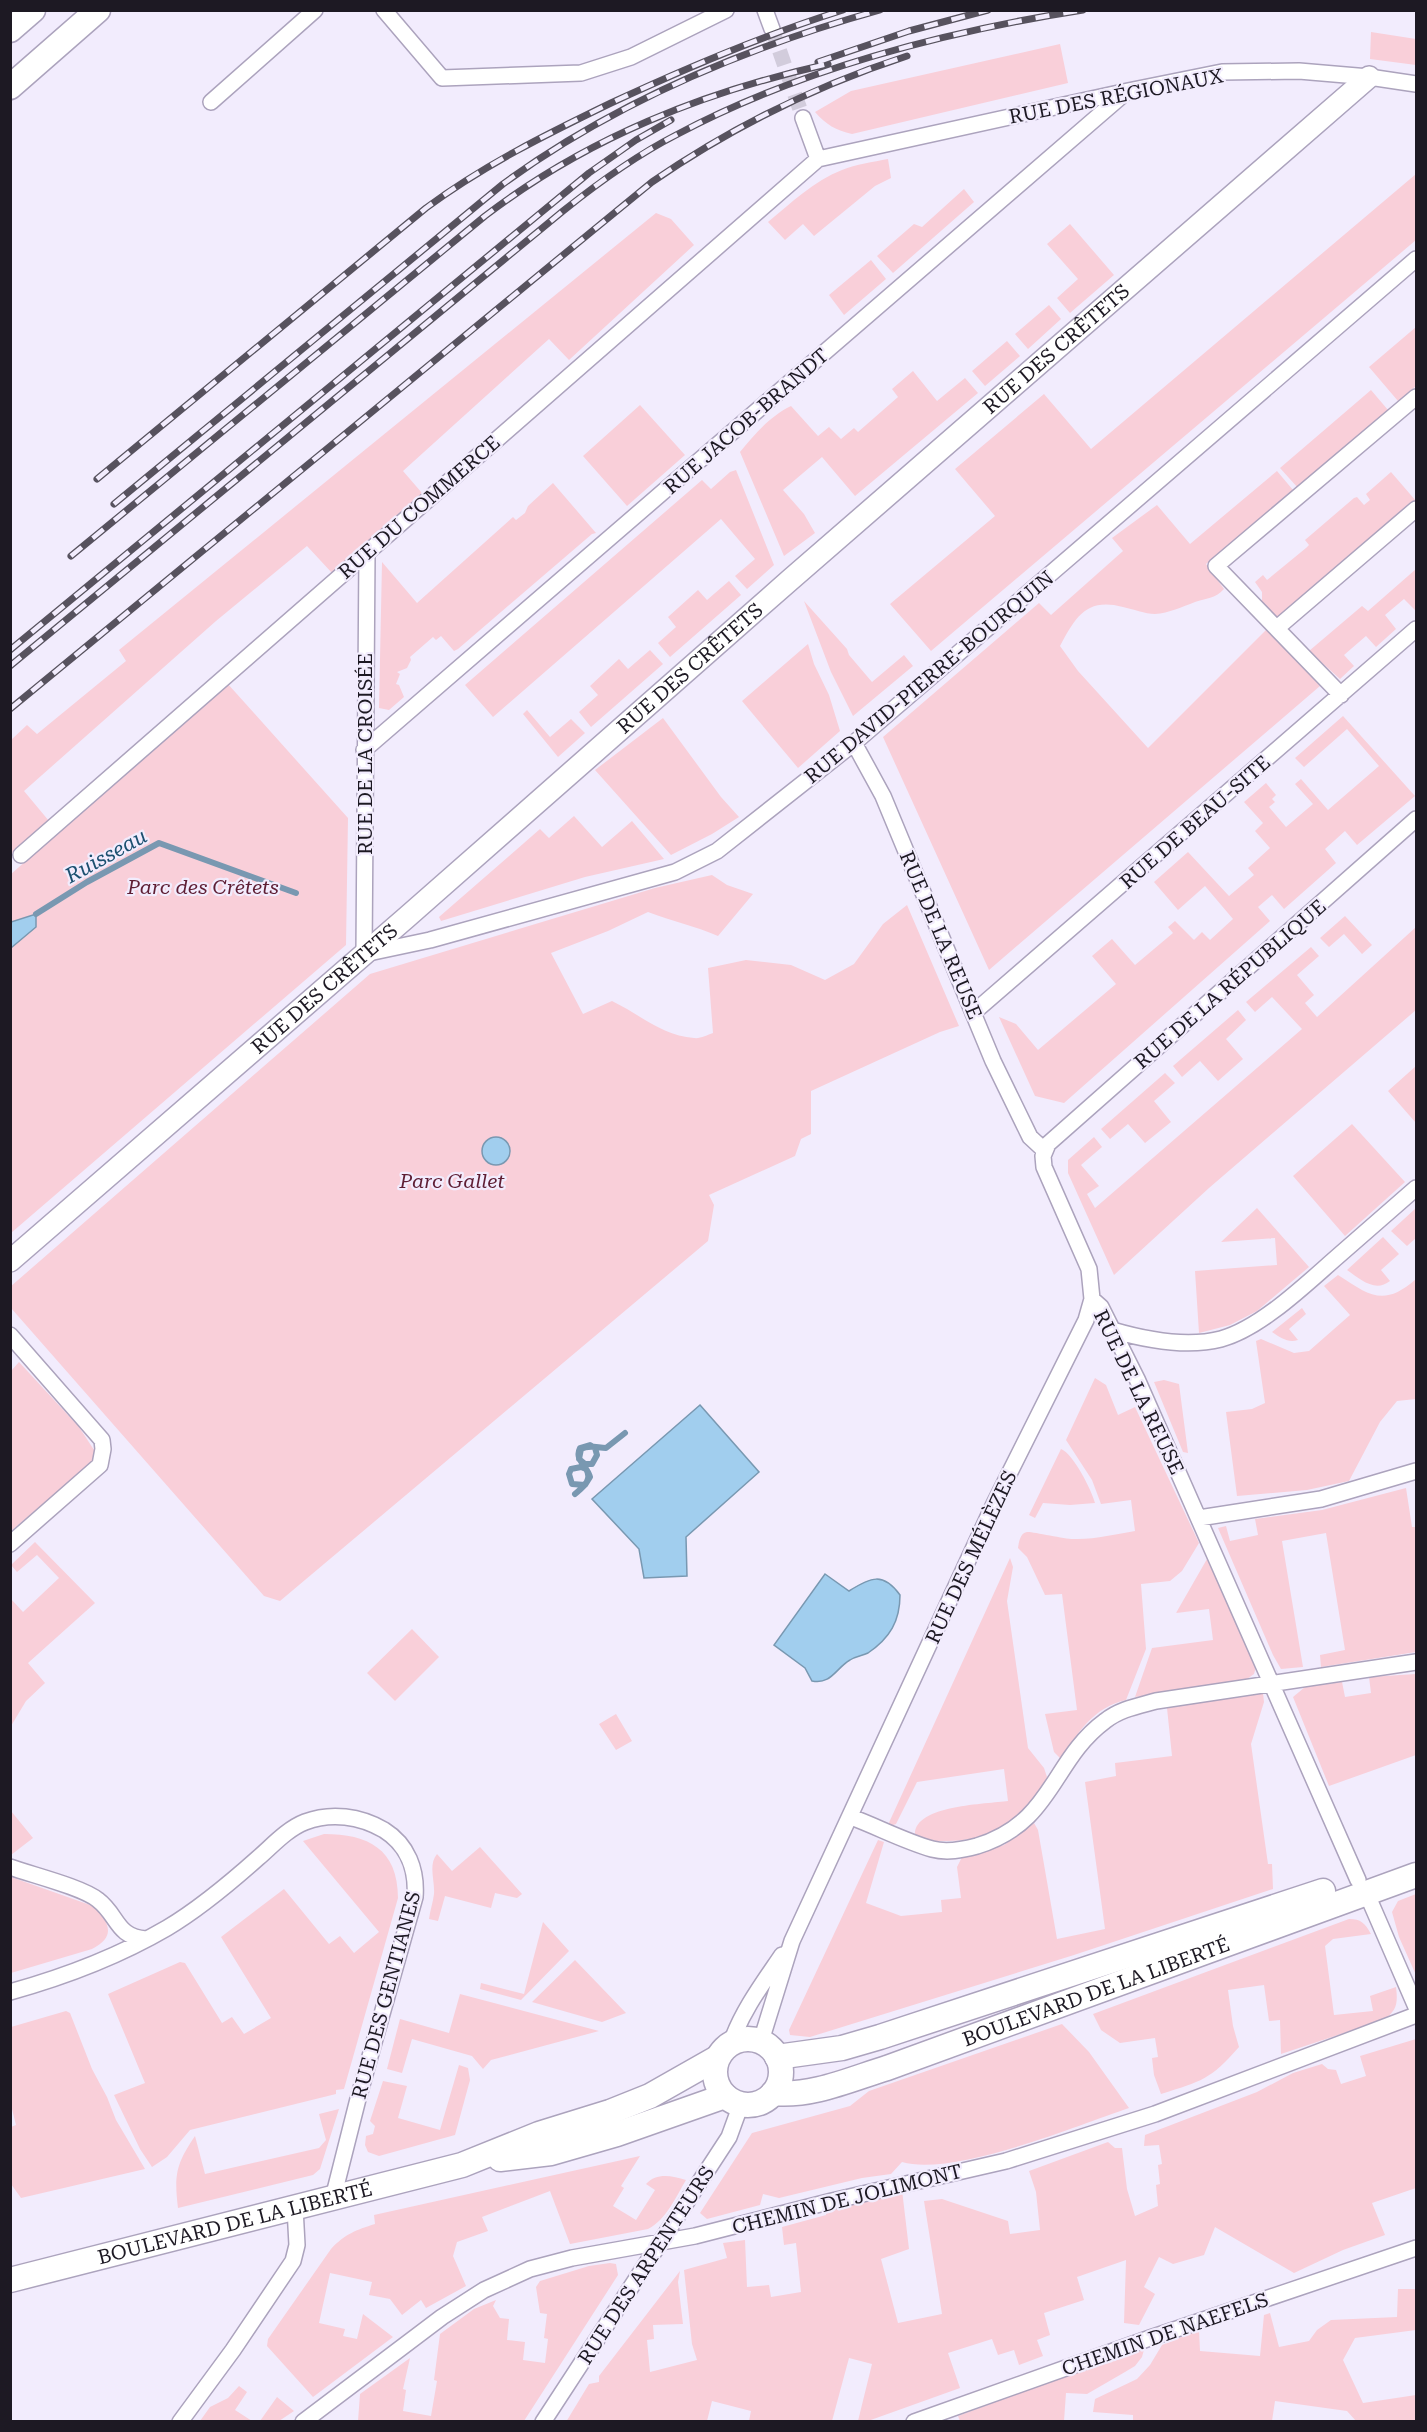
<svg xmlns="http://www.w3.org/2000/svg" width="1427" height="2432" viewBox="0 0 1427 2432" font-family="'Roboto Serif',serif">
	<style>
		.green { fill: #f9cfd9 }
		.water { fill: #a1ceee; stroke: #7998b1; stroke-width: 1.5 }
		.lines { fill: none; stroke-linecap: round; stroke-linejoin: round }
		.stream { stroke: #7998b1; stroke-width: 6 }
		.street-tunnel { stroke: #d2ccdc; stroke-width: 15; stroke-dasharray: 15 8; stroke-linecap: butt }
		.street-casing { stroke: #aca3bd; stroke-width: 18 }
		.secondary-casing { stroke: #aca3bd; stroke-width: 24 }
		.primary-casing { stroke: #aca3bd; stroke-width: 27 }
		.street { stroke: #fff; stroke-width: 15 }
		.secondary { stroke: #fff; stroke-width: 21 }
		.primary { stroke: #fff; stroke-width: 24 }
		.rail-casing { stroke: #57525e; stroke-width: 7 }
		.rail { stroke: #f2ecfd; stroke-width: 4.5; stroke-dasharray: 14; stroke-linecap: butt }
		.labels { text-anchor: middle; stroke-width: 4.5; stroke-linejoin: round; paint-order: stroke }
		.street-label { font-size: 20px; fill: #1d1923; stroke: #f2ecfd }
		.park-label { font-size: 20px; font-style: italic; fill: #5e1e34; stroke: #f2ecfd }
		.water-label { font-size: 21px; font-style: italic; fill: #1b4f6f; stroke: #f2ecfd }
	</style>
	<rect width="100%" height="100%" fill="#f2ecfd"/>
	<path class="green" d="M1371 32 1416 39V65L1370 59Z
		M1060 44 1068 83 852 134C836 130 826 125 815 112L851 91Z
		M888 159 891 178 875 186 814 236 803 224 785 240 768 222C791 203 814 181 842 170 856 164 873 162 888 159Z
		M1416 174V240L931 651 890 604 995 516 955 469 1044 394 1091 449Z
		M964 189 974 202 893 273 877 256 914 224 922 227Z
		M656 213 671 219 694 245 569 360 549 339 403 471 422 493 332 573 307 546 216 621 24 791 49 821 11 854V740L27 725 37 734 126 661 119 650Z
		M1070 224 1114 275 1070 313 1057 298 1078 279 1047 244Z
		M871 260 886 279 844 315 829 295Z
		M1049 305 1061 319 1028 349 1015 334Z
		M1416 327V386L1398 401 1369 367Z
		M1007 341 1020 356 985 386 972 371Z
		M913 371 937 401 965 378 978 393 855 496 822 457 783 490 804 514 815 533 784 556 740 452C754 435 770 416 791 406L818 436 829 427 841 439 854 428 858 432 898 397 892 389Z
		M1371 390 1388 410 1298 488 1280 468Z
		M640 405 685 455 627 506 583 456Z
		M736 470 774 565 747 589 735 576 755 559 721 519 493 717 465 685 702 480 711 489 730 472Z
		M1277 471 1293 490 1206 564 1224 589C1215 599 1206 598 1195 602 1182 607 1169 613 1155 614 1145 614 1133 609 1123 607 1086 597 1075 618 1060 646L1078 671 1148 748 1267 629 1320 686 989 970 883 737 1039 603 1051 615 1123 551 1112 538 1157 505 1190 544Z
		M1391 472 1416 501 1276 618 1262 607V592L1255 582 1263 575 1267 580 1306 548 1309 545 1305 540 1354 498 1357 497 1364 505 1370 500 1366 494Z
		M553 483 596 533 592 534 458 649 454 651 441 636 436 640 433 637 410 657 411 660 407 668 397 672 400 674 396 684 399 685 404 697 389 710 379 708 382 562 417 603 513 517 516 520 525 513 528 506Z
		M1416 569V611L1404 599 1385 615 1396 629 1376 647 1366 636 1344 655 1354 666 1340 679 1309 651 1362 606 1368 611Z
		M729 581 741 595 670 657 658 643 676 627 668 617 698 590 707 600Z
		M804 601 847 649 849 655 872 682 904 655 913 666 853 716 831 672Z
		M808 644 814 664 829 695 840 731 798 768 742 701Z
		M650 650 663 664 591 727 579 712 598 695 590 686 619 659 628 669Z
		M227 683 348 818 346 945 11 1233 10 875Z
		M527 710 550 737 571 719 585 733 558 757 523 714Z
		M1343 716 1415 796 1357 845 1345 831 1325 849 1336 863 1284 909 1272 895 1258 907 1270 921 1064 1103 1035 1096 999 1017 1016 1024 1038 1050 1116 984 1092 956 1112 939 1135 965 1173 933 1168 927 1175 921 1194 940 1202 932 1210 940 1233 919 1205 886 1178 910 1154 882 1188 852 1229 896 1254 875 1248 868 1270 848 1255 831 1263 823 1244 802 1266 783 1276 795 1272 799 1275 802 1269 807 1286 827 1313 804 1295 784 1301 779 1328 810 1379 766 1347 729 1304 767 1295 758Z
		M663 718 721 797 739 817 712 834 671 855 595 770Z
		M574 816 602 847 632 821 664 859 585 877 441 921 439 917 540 829 549 838Z
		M712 875 727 885 753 894 718 936C695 926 672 921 648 912L608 931 551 953 583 1014 612 1001C639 1014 663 1036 694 1038 700 1039 707 1035 713 1033L708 968 746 960 791 965 825 980 854 964 883 924 907 905 959 1026 940 1032 811 1091V1134L801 1139 795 1156 709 1195 714 1205 708 1241 280 1601 264 1596 11 1308 10 1287 370 974 655 888Z
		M1345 916 1372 945 1362 954 1344 934 1329 947 1320 938Z
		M1416 927V1010L1209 1188 1114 1275 1068 1173V1160L1094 1137 1102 1147 1081 1165 1099 1186 1087 1194 1095 1208 1302 1029 1272 997 1255 1012 1246 1002 1311 947 1319 956 1297 975 1314 995 1305 1003 1317 1017Z
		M1238 1010 1246 1020 1226 1039 1243 1059 1218 1081 1200 1061 1182 1077 1173 1066Z
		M1416 1066V1123L1388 1091Z
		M1165 1073 1175 1083 1154 1101 1171 1122 1145 1143 1128 1124 1110 1139 1101 1129Z
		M1352 1124 1405 1182 1345 1236 1293 1176Z
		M1257 1208 1309 1267 1257 1311 1230 1325 1199 1333 1195 1271 1277 1265 1275 1238 1221 1242Z
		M1416 1208V1238L1407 1246 1391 1231Z
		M1383 1237 1399 1254 1381 1270 1390 1281C1375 1293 1360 1279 1347 1270Z
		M1338 1275C1370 1296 1384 1307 1416 1279V1399L1397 1401 1380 1422 1349 1481 1307 1490 1237 1496 1226 1412 1252 1409 1265 1403 1256 1341 1261 1339 1294 1353 1309 1351 1350 1315 1324 1286Z
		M1302 1308 1306 1314 1289 1329 1298 1340C1288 1343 1281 1338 1272 1332Z
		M19 1362 79 1427 96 1453 91 1463 11 1531V1371Z
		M1095 1378 1106 1385 1118 1415 1135 1407 1199 1543 1182 1571 1170 1581 1141 1584 1146 1649 1126 1700C1094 1707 1078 1732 1061 1759L1054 1752 1045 1714 1077 1710 1062 1594 1045 1595 1027 1557 1018 1548C1019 1542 1020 1533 1027 1532 1030 1531 1065 1539 1073 1539 1093 1540 1116 1534 1135 1531L1131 1500 1101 1504 1092 1480 1066 1440Z
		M1164 1380 1179 1384 1188 1453 1183 1452 1154 1382Z
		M1061 1449C1073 1453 1092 1491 1095 1503L1070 1505 1043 1503 1035 1518 1029 1515Z
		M1406 1488 1412 1527H1416V1652L1321 1667 1320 1655 1345 1650 1326 1533 1282 1541 1303 1667 1281 1669 1273 1655 1218 1528 1226 1526 1230 1541 1258 1535 1255 1519 1322 1510Z
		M35 1542 95 1603 28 1663 45 1683 26 1701 11 1726V1599L23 1612 59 1578 37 1555 17 1572 11 1565Z
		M1010 1558 1013 1567 1007 1601 1028 1748 1044 1768 1047 1777C1027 1819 991 1842 946 1841 934 1841 923 1842 915 1834 915 1805 987 1804 1008 1801L1004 1769 917 1782 896 1824 887 1827Z
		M1207 1559 1256 1667 1254 1674 1247 1679 1135 1697 1152 1648 1213 1640 1209 1609 1176 1613Z
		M412 1629 439 1657 395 1701 367 1673Z
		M1416 1674V1755L1329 1786 1293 1697 1305 1687 1342 1682 1345 1697 1371 1693 1369 1677Z
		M1263 1693 1264 1702 1251 1744 1268 1864H1272L1273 1889 1074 1955 810 2037 790 2035 789 2030 878 1840 884 1842 866 1903 901 1916 942 1912 941 1900 961 1898 957 1867 962 1857 1004 1845 1034 1823 1038 1830 1057 1939 1105 1929 1085 1782 1116 1776 1115 1763 1172 1756 1167 1708Z
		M616 1714 632 1741 616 1750 599 1724Z
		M11 1811 33 1838 11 1855H10Z
		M324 1834C368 1834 398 1849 398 1898L344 2089 336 2090V2094L190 2130 167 2157 152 2167 140 2149 114 2095 145 2083 108 1994 180 1962 185 1963 222 2023 232 2017 244 2034 271 2018 221 1937 284 1889 329 1944 340 1936 354 1953 379 1932 303 1841Z
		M480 1847 522 1894 517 1898 495 1893 491 1908 445 1896 438 1921 429 1919C430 1911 433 1902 434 1894 435 1880 428 1865 437 1854L452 1871Z
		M11 1877 93 1906C109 1922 117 1936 92 1949L11 1973Z
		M1416 1894V1975L1399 1937 1392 1912 1398 1901Z
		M1349 1919C1361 1919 1365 1923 1371 1934L1333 1939 1325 1946 1334 2015 1373 2011 1370 1996 1396 1987C1398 2003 1397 2011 1383 2020L1281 2054 1280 2020 1269 2021 1264 1985 1228 1990 1233 2026 1239 2047C1210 2080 1202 2081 1161 2094L1154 2075 1152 2058 1158 2057 1155 2038 1120 2043 1101 2030 1093 2014Z
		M543 1922 569 1951 521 2000 480 1989 481 1983 524 1994Z
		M575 1960 626 2013 602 2022 532 2002Z
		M460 1994 599 2031 491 2060 483 2069 472 2056 412 2039 402 2073 387 2069 400 2019 449 2033Z
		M66 2011 70 2013 92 2069 107 2097 116 2120 145 2169 21 2198 11 2184V2127L16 2125 11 2105V2027Z
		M1062 2024 1089 2052 1129 2108C1076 2126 953 2177 902 2162L891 2174 862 2178 779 2198 763 2194 760 2205 707 2219 700 2213 752 2133 850 2106 869 2091Z
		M1416 2039V2188L1372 2203 1385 2235 1343 2250 1294 2273 1215 2227 1204 2255 1173 2264 1159 2257 1144 2287 1155 2294 1139 2325 1124 2323 1126 2260 1077 2277 1084 2300 1044 2313 1050 2335 1037 2340 1043 2356 1019 2365 1014 2350 998 2355 992 2339 948 2353 960 2388 868 2421H858L872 2364 849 2358 832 2421H749L751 2411 712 2401 707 2421 566 2422 589 2384 599 2382V2376L680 2271 678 2282 683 2324 653 2325 654 2339 647 2340 650 2372 697 2360 692 2344 684 2270 727 2258 723 2243 745 2240 747 2287 769 2285 771 2297 801 2292 796 2243 784 2245 782 2227 826 2215 827 2208 902 2190 909 2249 881 2259 898 2323 942 2314 924 2201 942 2199 1008 2221 1010 2234 1040 2230 1036 2192 1029 2171 1108 2142 1115 2148H1122L1127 2189 1135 2216 1158 2206 1156 2185 1160 2184 1158 2165 1162 2164 1159 2145 1144 2146 1145 2135 1257 2092 1293 2073 1322 2064 1328 2069 1336 2070 1341 2084 1366 2076 1360 2056Z
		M459 2065 468 2068 470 2080 455 2135 379 2156 368 2152 365 2145 366 2136 373 2134 375 2126 370 2121 383 2081 407 2086 398 2118 440 2130Z
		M339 2109 320 2169 313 2175 178 2208C174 2175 176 2164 195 2136L205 2174 319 2148 326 2140 319 2114Z
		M640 2156 621 2186 624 2188 613 2206 636 2220 655 2190 646 2184C657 2172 672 2176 686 2180 676 2197 666 2220 648 2229L570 2244 550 2191 482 2217 488 2231 457 2242 453 2256 466 2286 426 2308 421 2300 402 2315 390 2299 369 2295 372 2282 330 2273 319 2323 345 2329 343 2336 357 2339 363 2314 393 2337 313 2397 267 2346 268 2339 331 2249C345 2234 356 2230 375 2224L374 2215Z
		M610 2263 616 2264 618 2275 524 2421H358L360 2394 410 2358 403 2389 406 2390 403 2411 431 2416 437 2381 434 2380 440 2334 474 2309 496 2300 493 2306 500 2318 509 2319 507 2340 525 2342 523 2360 545 2363 548 2339 544 2338 547 2314 540 2313 536 2287 540 2281 589 2266Z
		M1398 2289H1416V2330L1355 2338 1343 2360 1363 2403 1416 2395V2421H1356L1347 2411 1275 2401 1272 2421H1133V2415L1093 2412 1095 2399 1137 2379 1150 2365 1162 2345 1199 2330 1200 2351 1260 2356 1264 2315 1270 2313 1279 2347 1309 2341 1317 2330 1331 2320 1397 2317Z
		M1145 2346 1142 2357 1135 2366 1125 2372 1087 2394 1066 2393 1064 2421H960L958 2416Z
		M239 2386 247 2392 235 2410 252 2421H200L210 2407 228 2398Z
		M277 2397 294 2411 279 2421H260Z"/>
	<path class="water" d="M36 914V927L11 948V922Z
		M482 1151a14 14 0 1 1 28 0a14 14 0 1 1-28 0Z
		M700 1405 759 1472 686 1537 687 1576 644 1578 639 1549 592 1499Z
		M825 1574 849 1591C871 1577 883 1572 900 1595 900 1621 890 1638 868 1653 862 1656 856 1656 850 1660 836 1668 831 1685 812 1681L805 1668 774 1645Z"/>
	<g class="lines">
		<path class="stream" d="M36 914 87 882 159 843 296 893
			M575 1494C583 1487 593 1480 586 1469L581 1467 571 1469 569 1474 572 1484 585 1485 590 1477C587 1465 574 1460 580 1448L590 1445 595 1448 597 1455 592 1464H585L579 1459 581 1449C589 1444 598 1448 606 1448L625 1433"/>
		<path class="street-tunnel" d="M772 29 803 118"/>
		<defs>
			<path id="street" d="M384 10 442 78 581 73 631 57 726 10
				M765 10 772 29
				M211 102 315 10
				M803 118 818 159
				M367 553 364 954 430 940 675 872 717 851 854 743 1416 259
				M1277 628 1416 509
				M1341 695 1216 566 1416 397
				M854 743 883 796 993 1061 1030 1137 1044 1150
				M364 750 1125 93
				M21 855 818 159 1128 91 1222 72 1299 71 1369 77 1416 84
				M973 1013 1416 629
				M1092 1299 1101 1307 1137 1379 1358 1880
				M1112 1330C1146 1340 1186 1348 1221 1339 1261 1328 1306 1284 1337 1257 1363 1234 1390 1211 1416 1188
				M10 1335 102 1440 103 1449 100 1465 10 1544
				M1199 1518 1321 1499 1416 1471
				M851 1817C878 1827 904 1841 932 1849 947 1853 962 1850 977 1846 1054 1822 1051 1761 1105 1721 1120 1709 1138 1706 1156 1701L1416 1662
				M10 1867C32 1875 82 1887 98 1900 118 1915 116 1937 146 1939
				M1366 1892 1416 2007
				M10 1992C64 1977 119 1956 167 1928 199 1909 230 1883 258 1858 272 1846 287 1829 305 1822 331 1812 360 1816 384 1830 408 1845 417 1870 415 1897L358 2099 333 2198
				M761 2041 792 1941 994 1504 1086 1320 1092 1299 1089 1269 1044 1167 1043 1156 1048 1144 1416 819
				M731 2043C742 2011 763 1983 782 1955
				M180 2422 233 2350 293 2261 297 2245 295 2208
				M303 2422 442 2317 484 2290 530 2269 572 2258 695 2236 832 2201 1006 2161 1155 2114 1416 2015
				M543 2422 729 2137 741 2104
				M914 2422 1150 2338 1416 2248"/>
			<g id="secondary">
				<path id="s1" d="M10 1261 407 917 790 580 1369 77"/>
			</g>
			<g id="primary">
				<path d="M10 30 33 10"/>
				<path d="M10 87 98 10"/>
				<circle cx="748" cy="2072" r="33"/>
				<path d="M777 2057 842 2048 880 2037 1323 1891"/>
				<path id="s2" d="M773 2093C812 2097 851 2079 887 2068L1416 1875"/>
				<path d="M500 2159 551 2153 617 2134 725 2096"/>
				<path id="s3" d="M10 2280 462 2165 539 2134 610 2112 650 2096 717 2058"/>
			</g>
		</defs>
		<use href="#street" class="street-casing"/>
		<use href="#secondary" class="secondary-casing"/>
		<use href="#primary" class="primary-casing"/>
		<use href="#street" class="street"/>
		<use href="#secondary" class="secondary"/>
		<use href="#primary" class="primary"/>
		<defs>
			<path id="rail" d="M818 62 909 31 988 10
				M97 479 426 208C484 165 547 134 611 103 686 68 764 35 843 10
				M114 504 503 184C614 103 747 47 880 10
				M71 556 485 216C587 138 703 92 828 64
				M10 650 589 173 636 140 671 120
				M10 666 563 211C598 183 635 156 676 135 797 70 947 31 1083 10
				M10 709 652 182C732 127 815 86 907 56"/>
		</defs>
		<use href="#rail" class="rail-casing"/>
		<use href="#rail" class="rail"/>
	</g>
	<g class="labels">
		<g class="street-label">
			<text transform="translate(1116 96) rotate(-11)" y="7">RUE DES RÉGIONAUX</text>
			<text dy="7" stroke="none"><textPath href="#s1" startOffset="1388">RUE DES CRÊTETS</textPath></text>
			<text transform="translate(746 421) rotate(-41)" y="7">RUE JACOB-BRANDT</text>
			<text transform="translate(419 507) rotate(-41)" y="7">RUE DU COMMERCE</text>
			<text dy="7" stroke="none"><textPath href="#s1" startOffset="902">RUE DES CRÊTETS</textPath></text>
			<text transform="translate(929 677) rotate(-40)" y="7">RUE DAVID-PIERRE-BOURQUIN</text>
			<text transform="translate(365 754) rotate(-90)" y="7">RUE DE LA CROISÉE</text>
			<text transform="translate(1195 822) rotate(-41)" y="7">RUE DE BEAU-SITE</text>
			<text transform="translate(941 935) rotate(67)" y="7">RUE DE LA REUSE</text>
			<text transform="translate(1230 984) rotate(-41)" y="7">RUE DE LA RÉPUBLIQUE</text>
			<text dy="7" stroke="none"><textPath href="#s1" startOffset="416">RUE DES CRÊTETS</textPath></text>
			<text transform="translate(1139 1392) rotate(64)" y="7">RUE DE LA REUSE</text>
			<text transform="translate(971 1557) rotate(-65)" y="7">RUE DES MÉLÈZES</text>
			<text dy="7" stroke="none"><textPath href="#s2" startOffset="340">BOULEVARD DE LA LIBERTÉ</textPath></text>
			<text transform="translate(386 1995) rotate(-75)" y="7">RUE DES GENTIANES</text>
			<text transform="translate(847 2199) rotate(-14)" y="7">CHEMIN DE JOLIMONT</text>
			<text dy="7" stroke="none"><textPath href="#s3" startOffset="232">BOULEVARD DE LA LIBERTÉ</textPath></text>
			<text transform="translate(646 2265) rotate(-57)" y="7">RUE DES ARPENTEURS</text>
			<text transform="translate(1165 2334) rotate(-19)" y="7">CHEMIN DE NAEFELS</text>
		</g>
		<g class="park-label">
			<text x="203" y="894">Parc des Crêtets</text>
			<text x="452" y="1188">Parc Gallet</text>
		</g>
		<g class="water-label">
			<text transform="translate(106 856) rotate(-29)" y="7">Ruisseau</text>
		</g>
	</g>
	<rect width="1427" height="2432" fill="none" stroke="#1d1923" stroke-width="24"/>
</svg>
